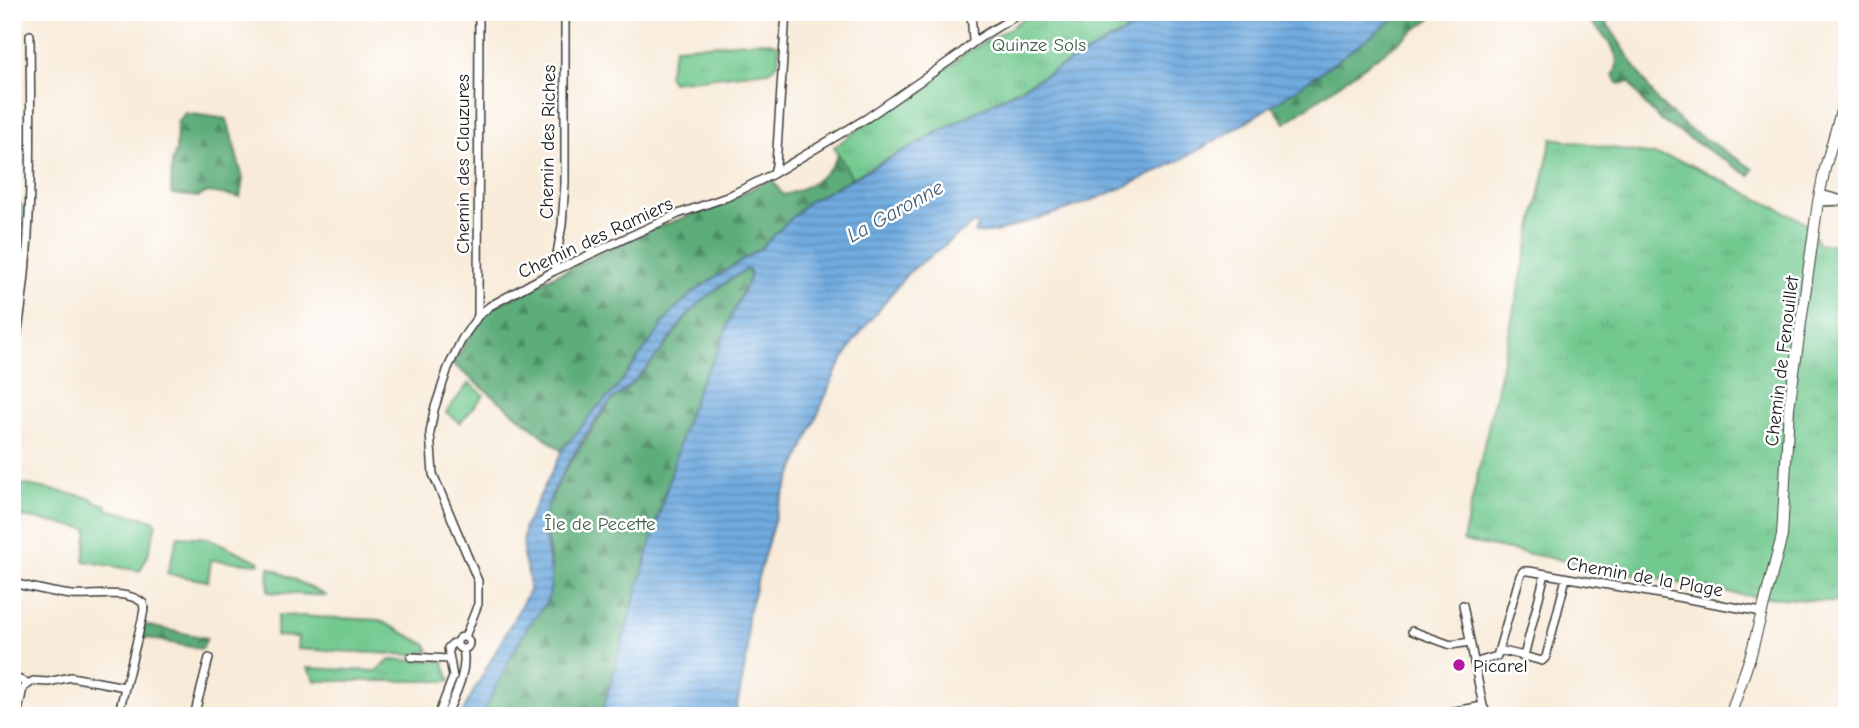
<svg xmlns="http://www.w3.org/2000/svg" width="1859" height="728" viewBox="0 0 1859 728" font-family="'Comic Neue',sans-serif">
	<style>
		.grass { fill: url(#grass-tufts); stroke: #477256; stroke-width: 2 }
		.forest { fill: url(#forest-firs); stroke: #3c644b; stroke-width: 2 }
		.garden { fill: #72c98f; stroke: #477256; stroke-width: 2 }
		.water { fill: url(#water-rules); stroke: #46647e; stroke-width: 2 }
		.lines { fill: none; stroke-linecap: round; stroke-linejoin: round }
		.street-casing { stroke: #3d3b38; stroke-width: 10 }
		.secondary-casing { stroke: #3d3b38; stroke-width: 12 }
		.street { stroke: #fff; stroke-width: 7 }
		.secondary { stroke: #fff; stroke-width: 10 }
		.poi-dot { fill: #b5179e; stroke: #fff; stroke-width: 2.5 }
		.labels { text-anchor: middle; stroke-width: 5; stroke-linejoin: round; paint-order: stroke }
		.park-label { font-size: 19px; fill: #3e614a; stroke: #fff }
		.street-label { font-size: 19px; fill: #1c1c1c; stroke: #fff }
		.poi-label { font-size: 19px; fill: #1c1c1c; stroke: #fff; text-anchor: start }
		.water-label { font-size: 21px; font-style: italic; fill: #425c74; stroke: #fff }
	</style>
	<defs>
		<pattern id="grass-tufts" width="24" height="20" patternUnits="userSpaceOnUse" patternTransform="scale(1.75)"><rect width="24" height="20" fill="#72c98f"/><path d="M3 7l-1-3M5 7V3M7 7l1-3M15 17l-1-3M17 17v-4M19 17l1-3" fill="none" stroke="#62ac7b"/></pattern>
		<pattern id="forest-firs" width="22" height="20" patternUnits="userSpaceOnUse" patternTransform="scale(1.75)"><rect width="22" height="20" fill="#5dad7a"/><path d="M5 1l3.5 6h-7zM16 11l3.5 6h-7z" fill="#4c8c63"/></pattern>
		<pattern id="water-rules" width="6" height="5" patternUnits="userSpaceOnUse" patternTransform="scale(1.75)"><rect width="6" height="5" fill="#70abe0"/><path d="M0 2.5h6" fill="none" stroke="#5b8ab5"/></pattern>
	</defs>
	<rect width="100%" height="100%" fill="#fff"/>
	<filter id="ink" filterUnits="userSpaceOnUse"><feTurbulence type="fractalNoise" baseFrequency=".0143" numOctaves="2"/><feDisplacementMap in="SourceGraphic" scale="14" xChannelSelector="R" yChannelSelector="G"/><feConvolveMatrix kernelMatrix="1 2 1 2 8 2 1 2 1" color-interpolation-filters="sRGB"/></filter>
	<filter id="wash" filterUnits="userSpaceOnUse"><feTurbulence type="fractalNoise" baseFrequency=".00686" numOctaves="4" result="noise"/><feDisplacementMap in="SourceGraphic" scale="28" xChannelSelector="R" yChannelSelector="G"/><feGaussianBlur stdDeviation="1.57" result="paint"/><feColorMatrix in="noise" values="0 0 0 0 0 0 0 0 0 0 0 0 0 0 0 0 0 1.4 0 .05"/><feComposite in="paint" operator="in"/></filter>
	<g filter="url(#wash)">
		<rect width="100%" height="100%" fill="#f8ebd9"/>
		<path class="grass" d="M1031 12H1163L852 178 834 147 969 51 1013 26Z
			M765 41 779 45 778 63 769 71 672 82 668 75 675 47Z
			M1552 138 1671 158 1689 164 1807 223 1819 244 1847 245V603L1741 595 1463 541Z
			M12 201 18 202 26 207 25 247 12 245Z
			M390 660 443 661 450 680V681H316L307 668 377 671Z"/>
		<path class="forest" d="M1403 12H1440L1285 123 1272 105Z
			M1582 12H1600L1658 102 1689 129 1753 169 1750 176 1661 121 1641 100 1630 82 1619 84 1613 76C1628 52 1596 29 1582 12Z
			M185 113 227 119 243 179 240 197 208 192 198 197 171 194 172 162 176 151 177 123Z
			M838 154 852 178 808 202 761 248 695 291 673 311 615 390 593 412 562 451 453 364 481 318 492 308 555 275 650 230 729 201 771 178 783 195C805 190 830 175 838 154Z
			M746 269 751 275 733 312 717 354 700 383 685 425 601 716H481L498 678 511 658 526 628 544 606 552 568 544 523 546 508 564 472 611 401 638 378 661 351 690 313 706 297Z
			M144 625 207 638 202 649 141 637Z"/>
		<path class="garden" d="M469 383 484 395 460 423 446 412Z
			M12 482 91 498 95 502 107 505 106 509 153 520 156 523 148 555 140 571 84 561 88 529 12 515Z
			M178 536 208 538 260 562 259 564 211 560 208 581 167 574Z
			M269 567 327 596 268 592Z
			M278 615 379 620 427 645 429 651 416 655 297 649 298 637 276 636Z"/>
		<path class="water" d="M1163 12H1403C1290 97 1174 179 1037 219 1018 224 994 236 975 233L978 226 974 223 908 273 854 341 835 374 778 507 766 549 747 617 748 651 735 716H601L685 425 700 383 717 354 733 312 751 275 750 271 746 269C726 281 707 295 691 311 677 327 666 346 652 362 643 372 633 383 622 392 618 396 613 398 610 402 590 425 557 478 547 507 536 536 558 566 549 596 545 609 531 618 525 631 509 659 496 687 481 716H462L465 707 529 591V577L523 556 524 528 562 451 593 412 615 390 673 311 695 291 761 248 808 202Z"/>
	</g>
	<g filter="url(#ink)">
		<g class="lines">
			<defs>
				<path id="street" d="M971 12 973 41
					M774 173 776 165 786 12
					M1820 194 1842 200
					M1818 202 1847 201
					M554 271 562 225 565 183V12
					M478 316 479 12
					M12 364C34 256 31 145 30 35
					M1545 574 1524 656 1542 661 1546 657 1566 578
					M12 583C32 587 52 593 72 595 94 597 125 588 143 603L144 609 142 620 118 716
					M1463 605 1483 706 1488 716
					M1412 631 1451 645 1470 642
					M465 637 478 604V581L433 474 430 433 434 410 448 368 462 339 478 316 490 306 554 271 678 214 727 197 773 174 867 118 961 53C978 36 1001 26 1022 12
					M457 643a6 6 0 1 1 12 0a6 6 0 1 1-12 0Z
					M1499 650 1524 656
					M411 657 449 659
					M1474 663 1497 656 1520 576 1523 571H1529L1762 612
					M12 677 28 683
					M17 716 23 688 33 681 48 682 71 677 125 687
					M194 716 209 658
					M438 716 453 677 448 648 452 644 457 642
					M446 716C455 695 468 672 463 649
					M1428 716 1483 706"/>
				<path id="secondary" d="M1730 716 1751 654 1782 536 1789 408 1818 202 1825 168 1847 90"/>
			</defs>
			<use href="#street" class="street-casing"/>
			<use href="#secondary" class="secondary-casing"/>
			<use href="#street" class="street"/>
			<use href="#secondary" class="secondary"/>
		</g>
	</g>
	<circle class="poi-dot" cx="1459" cy="665" r="7"/>
	<g class="labels">
		<g class="park-label">
			<text x="1039" y="51">Quinze Sols</text>
			<text x="600" y="530">Île de Pecette</text>
		</g>
		<g class="street-label">
			<text transform="translate(547 142) rotate(-89)" y="7">Chemin des Riches</text>
			<text transform="translate(462 164) rotate(-90)" y="7">Chemin des Clauzures</text>
			<text transform="translate(595 237) rotate(-25)" y="7">Chemin des Ramiers</text>
			<text transform="translate(1781 361) rotate(-83)" y="7">Chemin de Fenouillet</text>
			<text transform="translate(1645 576) rotate(10)" y="7">Chemin de la Plage</text>
		</g>
		<g class="poi-label">
			<text x="1473" y="672">Picarel</text>
		</g>
		<g class="water-label">
			<text transform="translate(895 211) rotate(-29)" y="7">La Garonne</text>
		</g>
	</g>
	<rect width="1859" height="728" fill="none" stroke="#fff" stroke-width="42"/>
</svg>
